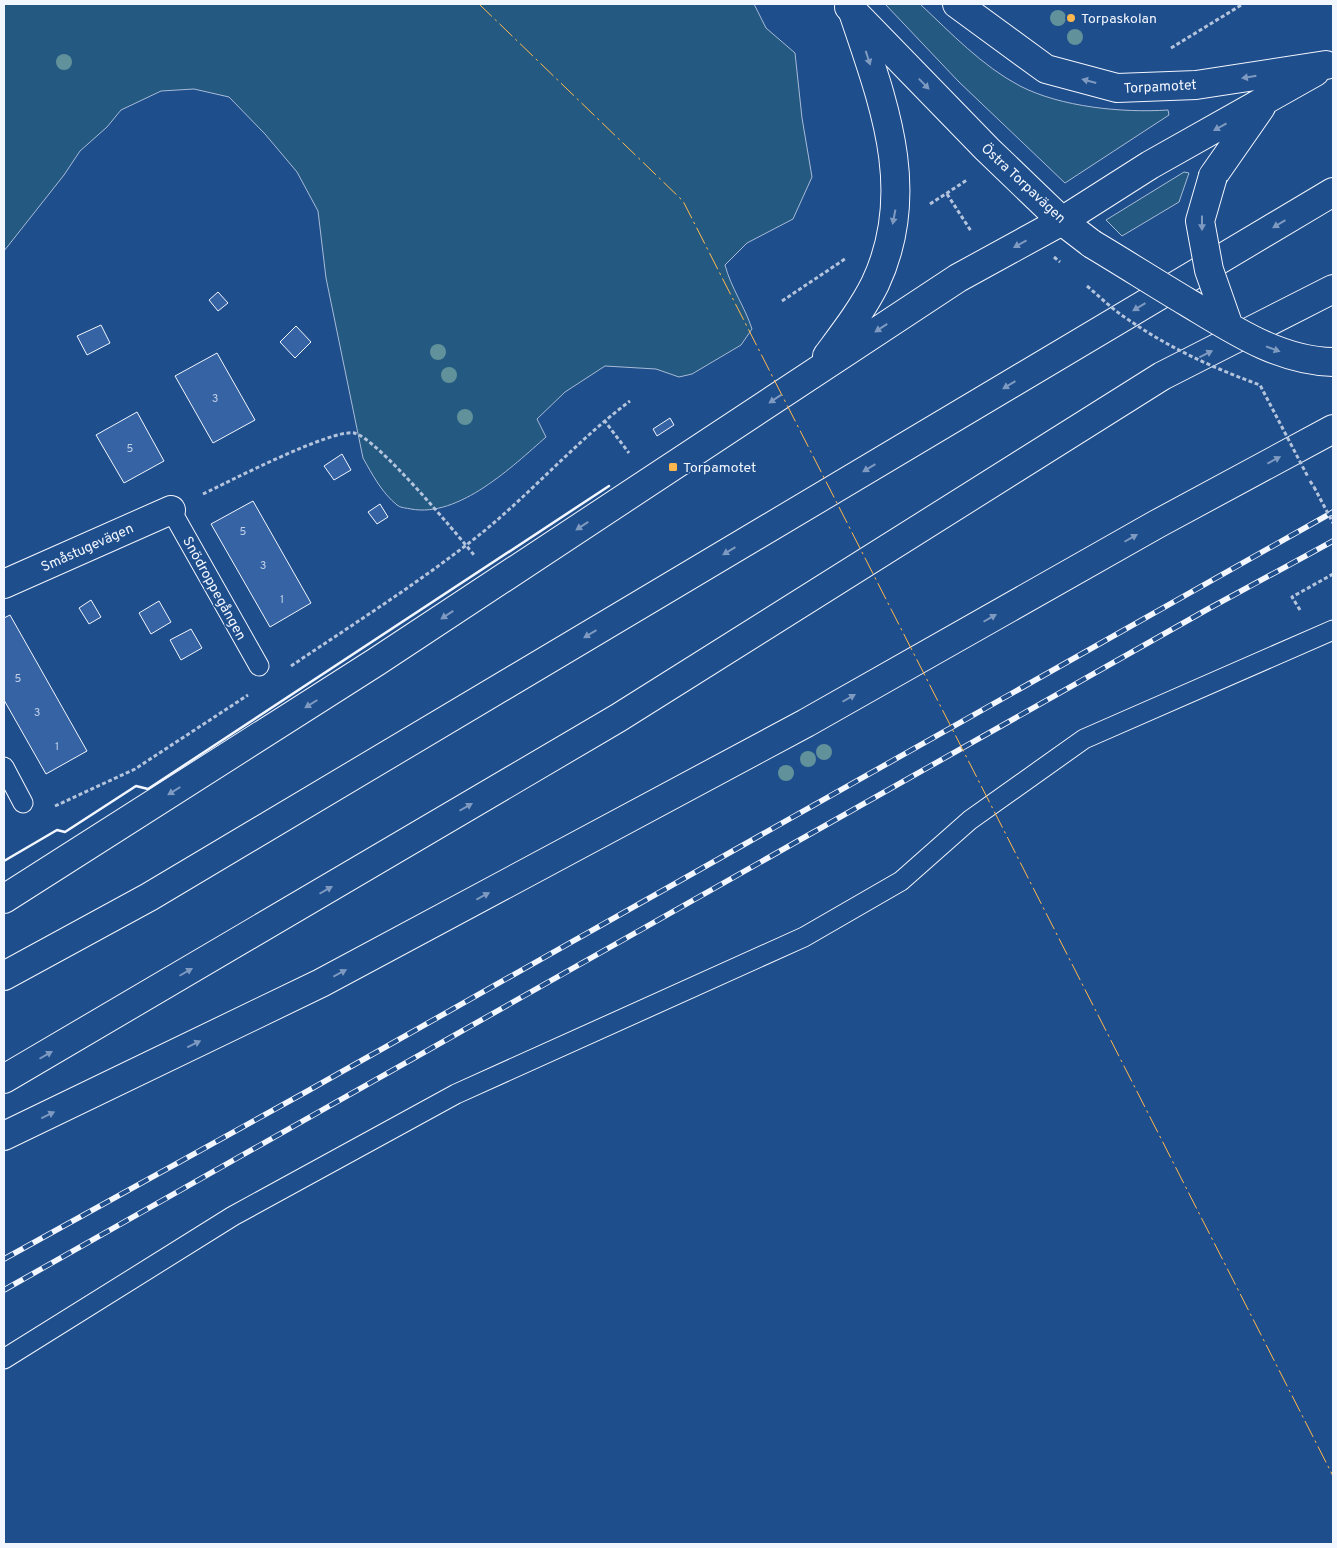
<svg xmlns="http://www.w3.org/2000/svg" width="1337" height="1548" viewBox="0 0 1337 1548" font-family="Overpass,sans-serif">
	<style>
		.green { fill: #245a82; stroke: #a8bbd7 }
		.building { fill: #3563a3; stroke: #f2f6ff }
		.lines { fill: none; stroke-linecap: round; stroke-linejoin: round }
		.lane-casing { stroke: #f2f6ff; stroke-width: 21 }
		.street-casing { stroke: #f2f6ff; stroke-width: 30 }
		.secondary-casing { stroke: #f2f6ff; stroke-width: 30 }
		.highway-casing { stroke: #f2f6ff; stroke-width: 30 }
		.path { stroke: #b3c4dc; stroke-width: 3; stroke-dasharray: 4 2.5; stroke-linecap: butt }
		.lane { stroke: #1f4e8c; stroke-width: 19 }
		.street { stroke: #1f4e8c; stroke-width: 28 }
		.secondary { stroke: #1f4e8c; stroke-width: 28 }
		.highway { stroke: #1f4e8c; stroke-width: 28 }
		.rail-casing { stroke: #f2f6ff; stroke-width: 5.5 }
		.rail { stroke: #1f4e8c; stroke-width: 4; stroke-dasharray: 11; stroke-linecap: butt }
		.secondary-bridge-casing { stroke: #f2f6ff; stroke-width: 30; stroke-linecap: butt }
		.path-bridge { stroke: #b3c4dc; stroke-width: 3; stroke-dasharray: 4 2.5; stroke-linecap: butt }
		.secondary-bridge { stroke: #1f4e8c; stroke-width: 28 }
		.wall { stroke: #f2f6ff; stroke-width: 2.5 }
		.power { stroke: #ffb74d; stroke-width: 1; stroke-dasharray: 18 4 2.5 4; stroke-linecap: butt }
		.tree { fill: #61919a }
		.oneway { fill: #7e9ac0 }
		.poi-dot { fill: #ffb74d; stroke: #1f4e8c; stroke-width: 2 }
		.labels { text-anchor: middle; stroke-width: 4; stroke-linejoin: round; paint-order: stroke }
		.number-label { font-size: 11px; fill: #c3d1e8 }
		.poi-label { font-size: 14px; fill: #f2f6ff; stroke: #1f4e8c; text-anchor: start }
		.street-label { font-size: 14px; fill: #f2f6ff; stroke: #1f4e8c }
	</style>
	<rect width="100%" height="100%" fill="#1f4e8c"/>
	<path class="green" d="M4 4H754L766 28 795 53 802 118 812 177 793 219 747 243 725 265C731 288 745 307 752 329L741 345 692 374 679 377 656 369 605 366 565 392 537 419 546 437C513 466 459 518 411 509 407 508 400 508 397 505 382 493 372 474 363 458L326 278 318 211 297 172 265 134 229 97 194 89 161 91 121 110 107 127 80 151 64 175 4 251Z
		M885 4H920C951 33 982 66 1020 86 1061 107 1122 113 1168 110L1169 115 1065 183 959 82Z
		M1184 172 1189 173 1179 202 1122 236 1106 220Z"/>
	<path class="building" d="M218 292 228 303 218 311 209 300Z
		M101 325 110 343 87 355 77 336Z
		M296 326 311 342 295 358 280 342Z
		M217 353 255 420 213 443 175 376Z
		M137 412 164 461 124 483 96 435Z
		M670 418 674 425 657 436 653 429Z
		M342 454 351 470 334 480 324 466Z
		M253 501 311 603 270 627 211 524Z
		M380 504 388 517 377 524 368 512Z
		M91 600 101 617 89 624 79 608Z
		M159 601 171 622 151 634 139 613Z
		M10 615 87 751 46 774 4 700V618Z
		M191 629 202 648 181 660 170 640Z"/>
	<g class="lines">
		<defs>
			<path id="lane" d="M171 510 259 666
				M4 767 23 803
				M4 1359 233 1216 456 1094 804 937 901 881 970 820 1084 739 1333 630"/>
			<path id="street" d="M4 584 171 510"/>
			<path id="secondary" d="M957 4 1046 69 1117 88 1196 85 1326 65
				M849 7 987 149 1062 221 1092 244
				M1213 176 1261 107
				M1062 221 1150 165 1315 72"/>
			<path id="highway" d="M827 356C844 333 862 310 875 284 919 191 883 102 853 12
				M4 899 376 662 958 278 1062 221
				M4 976 149 897 1333 192
				M4 1079 618 718 1162 376 1333 289
				M4 1136 321 983 806 723 1157 524 1333 429"/>
		</defs>
		<use href="#lane" class="lane-casing"/>
		<use href="#street" class="street-casing"/>
		<use href="#secondary" class="secondary-casing"/>
		<use href="#highway" class="highway-casing"/>
		<path class="path" d="M1171 48 1243 4
			M947 194 971 231
			M930 204 967 180
			M782 301 845 259
			M604 420 629 453
			M1310 481 1314 487
			M203 494C228 482 331 429 354 433 377 438 455 532 474 555
			M1300 610 1292 597 1333 574
			M291 666C349 627 409 589 465 546 524 502 571 445 630 401
			M55 806 135 769 248 695"/>
		<use href="#lane" class="lane"/>
		<use href="#street" class="street"/>
		<use href="#secondary" class="secondary"/>
		<use href="#highway" class="highway"/>
		<defs>
			<path id="rail" d="M4 1259 304 1093 1333 512
				M4 1290 1208 609 1333 541"/>
		</defs>
		<use href="#rail" class="rail-casing"/>
		<use href="#rail" class="rail"/>
		<defs>
			<path id="secondary-bridge" d="M1213 176 1200 221 1209 270 1229 327
				M1092 244C1124 263 1155 283 1187 302 1232 329 1279 361 1333 362"/>
		</defs>
		<use href="#secondary-bridge" class="secondary-bridge-casing"/>
		<path class="path-bridge" d="M1054 257 1060 262
			M1087 286C1100 297 1112 309 1126 318 1167 347 1213 368 1260 385L1308 477
			M1314 487 1333 523"/>
		<use href="#secondary-bridge" class="secondary-bridge"/>
		<path class="wall" d="M4 861 57 830 65 832 136 786 148 789 609 486"/>
		<path class="power" d="M479 4 683 201 1333 1476"/>
	</g>
	<g class="tree">
		<circle cx="1058" cy="18" r="8"/>
		<circle cx="1075" cy="37" r="8"/>
		<circle cx="64" cy="62" r="8"/>
		<circle cx="438" cy="352" r="8"/>
		<circle cx="449" cy="375" r="8"/>
		<circle cx="465" cy="417" r="8"/>
		<circle cx="824" cy="752" r="8"/>
		<circle cx="808" cy="759" r="8"/>
		<circle cx="786" cy="773" r="8"/>
	</g>
	<defs><path id="oneway-solid" d="M-6-.8H1V-3.2L6.5 0L1 3.2V.8H-6Z" transform="scale(1.25)"/></defs>
	<g class="oneway">
		<use href="#oneway-solid" transform="translate(868 58) rotate(72)"/>
		<use href="#oneway-solid" transform="translate(1249 77) rotate(171)"/>
		<use href="#oneway-solid" transform="translate(1089 81) rotate(-165)"/>
		<use href="#oneway-solid" transform="translate(924 84) rotate(46)"/>
		<use href="#oneway-solid" transform="translate(1220 127) rotate(151)"/>
		<use href="#oneway-solid" transform="translate(894 217) rotate(101)"/>
		<use href="#oneway-solid" transform="translate(1202 223) rotate(90)"/>
		<use href="#oneway-solid" transform="translate(1279 224) rotate(149)"/>
		<use href="#oneway-solid" transform="translate(1020 244) rotate(151)"/>
		<use href="#oneway-solid" transform="translate(1139 307) rotate(149)"/>
		<use href="#oneway-solid" transform="translate(881 328) rotate(147)"/>
		<use href="#oneway-solid" transform="translate(1273 349) rotate(20)"/>
		<use href="#oneway-solid" transform="translate(1206 354) rotate(-27)"/>
		<use href="#oneway-solid" transform="translate(1009 385) rotate(149)"/>
		<use href="#oneway-solid" transform="translate(775 399) rotate(146)"/>
		<use href="#oneway-solid" transform="translate(1274 460) rotate(-28)"/>
		<use href="#oneway-solid" transform="translate(869 468) rotate(149)"/>
		<use href="#oneway-solid" transform="translate(582 526) rotate(147)"/>
		<use href="#oneway-solid" transform="translate(1131 538) rotate(-30)"/>
		<use href="#oneway-solid" transform="translate(729 551) rotate(149)"/>
		<use href="#oneway-solid" transform="translate(447 615) rotate(147)"/>
		<use href="#oneway-solid" transform="translate(990 618) rotate(-30)"/>
		<use href="#oneway-solid" transform="translate(590 634) rotate(149)"/>
		<use href="#oneway-solid" transform="translate(849 698) rotate(-30)"/>
		<use href="#oneway-solid" transform="translate(311 704) rotate(148)"/>
		<use href="#oneway-solid" transform="translate(174 791) rotate(148)"/>
		<use href="#oneway-solid" transform="translate(466 807) rotate(-30)"/>
		<use href="#oneway-solid" transform="translate(326 890) rotate(-30)"/>
		<use href="#oneway-solid" transform="translate(483 896) rotate(-28)"/>
		<use href="#oneway-solid" transform="translate(186 972) rotate(-30)"/>
		<use href="#oneway-solid" transform="translate(340 973) rotate(-28)"/>
		<use href="#oneway-solid" transform="translate(194 1044) rotate(-26)"/>
		<use href="#oneway-solid" transform="translate(46 1055) rotate(-30)"/>
		<use href="#oneway-solid" transform="translate(48 1115) rotate(-26)"/>
	</g>
	<g class="poi-dot">
		<circle cx="1071" cy="18" r="5"/>
		<rect x="668" y="462" width="10" height="10" rx="2.5"/>
	</g>
	<g class="labels">
		<g class="number-label">
			<text x="215" y="402">3</text>
			<text x="130" y="452">5</text>
			<text x="243" y="535">5</text>
			<text x="263" y="569">3</text>
			<text x="282" y="603">1</text>
			<text x="18" y="682">5</text>
			<text x="37" y="716">3</text>
			<text x="57" y="750">1</text>
		</g>
		<g class="poi-label">
			<text x="1081" y="23">Torpaskolan</text>
			<text x="683" y="472">Torpamotet</text>
		</g>
		<g class="street-label">
			<text transform="translate(1160 86) rotate(-3)" y="5">Torpamotet</text>
			<text transform="translate(1024 183) rotate(43)" y="5">Östra Torpavägen</text>
			<text transform="translate(87 547) rotate(-24)" y="5">Småstugevägen</text>
			<text transform="translate(215 588) rotate(61)" y="5">Snödroppegången</text>
		</g>
	</g>
	<rect width="1337" height="1548" fill="none" stroke="#f2f6ff" stroke-width="10"/>
</svg>
